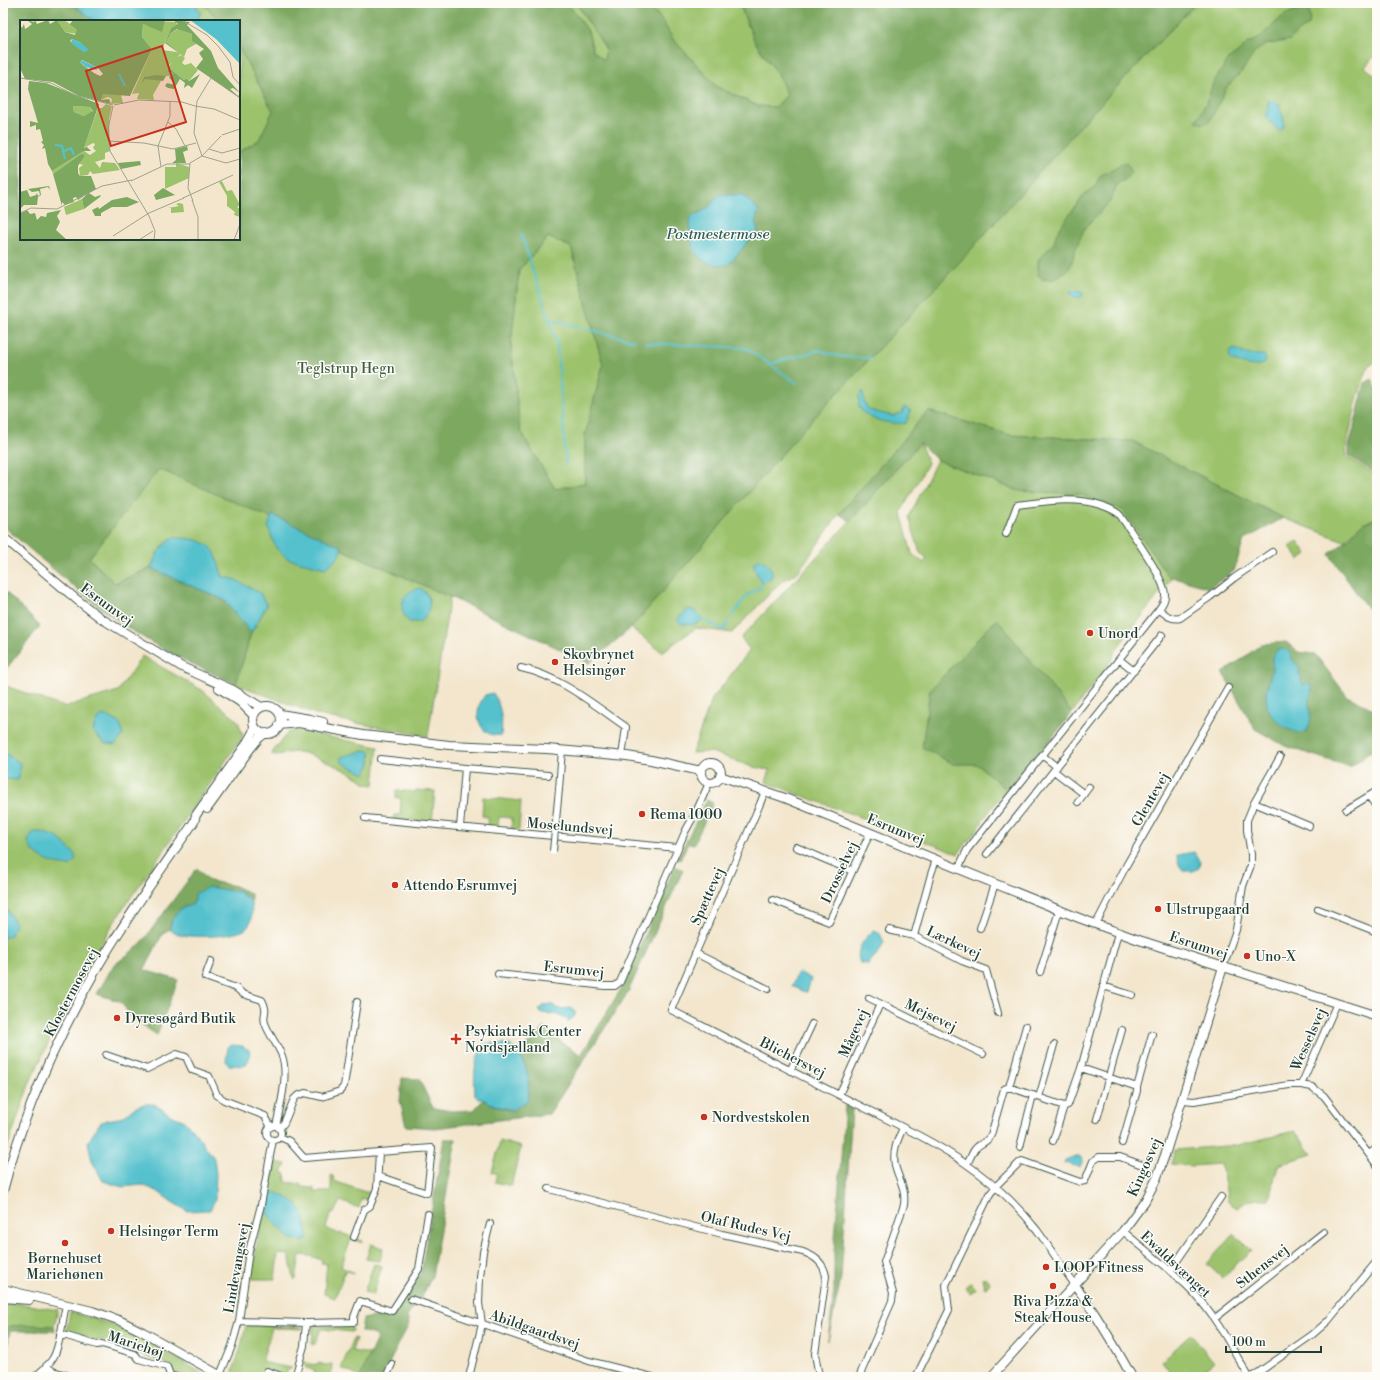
<svg xmlns="http://www.w3.org/2000/svg" width="1380" height="1380" viewBox="0 0 1380 1380" font-family="'Libre Bodoni',serif">
	<style>
		.green { fill: #9cc26c; stroke: #5e8050 }
		.forest { fill: #7da860; stroke: #4e724a; fill-rule: evenodd }
		.water { fill: #54c1cd; stroke: #3a7f80 }
		.lines { fill: none; stroke-linecap: round; stroke-linejoin: round }
		.stream { stroke: #54c1cd; stroke-width: 2 }
		.street-casing { stroke: #3f564b; stroke-width: 8 }
		.secondary-casing { stroke: #3f564b; stroke-width: 10 }
		.street { stroke: #fff; stroke-width: 6 }
		.secondary { stroke: #fff; stroke-width: 8 }
		.street-bridge-casing { stroke: #3f564b; stroke-width: 8; stroke-linecap: butt }
		.street-bridge { stroke: #fff; stroke-width: 6 }
		.poi-dot { fill: #c8321e; stroke: #fdfcf7; stroke-width: 1.5 }
		.labels { text-anchor: middle; stroke-width: 3; stroke-linejoin: round; paint-order: stroke }
		.park-label { font-size: 14px; fill: #3e5e42; stroke: #fdfcf7 }
		.street-label { font-size: 14px; fill: #1f3d34; stroke: #fdfcf7 }
		.poi-label { font-size: 14px; fill: #1f3d34; stroke: #fdfcf7; text-anchor: start }
		.water-label { font-size: 15px; font-style: italic; fill: #2c5e5a; stroke: #fdfcf7 }
		.inset-river { fill: none; stroke: #54c1cd; stroke-width: 2 }
		.inset-road { fill: none; stroke: #9ea290; stroke-width: 1 }
		.view { fill: #c8321e; fill-opacity: 0.15; stroke: #c8321e; stroke-width: 2 }
		.inset-edge { fill: none; stroke: #1f3d34; stroke-width: 2 }
	</style>
	<rect width="100%" height="100%" fill="#fdfcf7"/>
	<filter id="ink" filterUnits="userSpaceOnUse"><feTurbulence type="fractalNoise" baseFrequency=".025" numOctaves="2"/><feDisplacementMap in="SourceGraphic" scale="8" xChannelSelector="R" yChannelSelector="G"/><feConvolveMatrix kernelMatrix="1 2 1 2 8 2 1 2 1" color-interpolation-filters="sRGB"/></filter>
	<filter id="wash" filterUnits="userSpaceOnUse"><feTurbulence type="fractalNoise" baseFrequency=".012" numOctaves="4" result="noise"/><feDisplacementMap in="SourceGraphic" scale="16" xChannelSelector="R" yChannelSelector="G"/><feGaussianBlur stdDeviation="0.9" result="paint"/><feColorMatrix in="noise" values="0 0 0 0 0 0 0 0 0 0 0 0 0 0 0 0 0 1.4 0 .05"/><feComposite in="paint" operator="in"/></filter>
	<g filter="url(#wash)">
		<rect width="100%" height="100%" fill="#f3e6cd"/>
		<path class="green" d="M195 3H202L221 21H198L200 13Z
			M564 3H576L606 49 604 61 593 51 588 31 572 9Z
			M647 3H739L755 42 779 76 787 95 776 107 758 106 717 87 673 39 661 19Z
			M1196 3H1377V53L1365 67 1377 77V361L1368 367 1358 396 1346 448 1347 457 1377 476V518L1363 523 1344 541 1283 518 1132 441 1010 435 928 411 839 514 798 572 781 582 732 633 696 628 662 652 631 628 802 431 967 254 1091 114Z
			M239 48 273 111 259 140 239 152Z
			M548 237 571 247 603 365 585 435V483L555 489 520 430 511 344 519 270Z
			M920 443 928 463 901 512 912 554 924 563 927 558 920 553 909 517 937 460 1019 491 1080 486 1131 504 1171 579 1117 648 1112 659 1072 713 1070 710 953 764H977L1006 789 982 821 983 822 958 854 766 782 770 770 752 767 712 752 692 753 712 699 750 650 741 638 850 521Z
			M159 468 450 597 428 736 350 722 318 715 236 684 251 633 261 617 267 605 234 579 223 577 220 570 158 552 151 568 115 583 89 558Z
			M1298 541 1307 554 1299 560 1290 546Z
			M142 656 202 690 238 721 243 736 116 919 73 991 30 1082 3 1160V685L64 707 118 691Z
			M296 730 378 747 374 785 366 784 359 778C345 770 313 754 299 752 289 751 280 757 271 754L288 732Z
			M396 790 416 792V790L435 791 432 822 393 819 394 815H400L401 798H396Z
			M483 797 521 801 519 830 511 829 512 818 499 817 498 827 487 826 488 817 482 816Z
			M1295 1131 1312 1154 1278 1165 1269 1199C1254 1199 1249 1199 1237 1208L1228 1202 1221 1164 1191 1166 1171 1164 1175 1150 1238 1145Z
			M500 1141 521 1147 511 1186 495 1182 497 1174 492 1172Z
			M275 1162 286 1164 282 1173H285L286 1182 301 1184V1187L314 1188V1192H329L331 1191V1175L333 1176 334 1181 365 1192H373L369 1201 362 1198 359 1208 340 1201 334 1213 331 1212 326 1228 338 1234 341 1233 363 1241 362 1243 351 1239 341 1267 355 1273 345 1271 335 1298 324 1294 327 1264 321 1263 322 1260 310 1256 300 1255 296 1279H294L289 1255 278 1254 275 1279H252L258 1237 267 1204Z
			M1234 1233 1251 1250 1222 1278 1207 1264Z
			M371 1244 383 1248 380 1261 366 1259Z
			M374 1264 382 1266 373 1295 364 1292Z
			M985 1277 988 1279 990 1283 986 1288 984 1287 982 1278Z
			M971 1282 976 1289 970 1293 965 1287Z
			M3 1303H17L58 1310 54 1326H10L3 1329Z
			M70 1312C88 1317 106 1322 122 1329 152 1343 180 1360 208 1377H197V1375L191 1374 188 1377 175 1374 173 1373 169 1364 139 1355 138 1352 100 1340 97 1342 66 1333Z
			M246 1325 302 1327 303 1329 272 1328 262 1361 271 1364 292 1368 288 1370 286 1375 262 1372 260 1377H239L232 1373 240 1350Z
			M350 1325 352 1328V1332L321 1329 315 1344 312 1345 313 1330H308L309 1327Z
			M1191 1334 1214 1362 1196 1377H1174L1162 1361Z
			M354 1338 356 1339 352 1351 370 1354 360 1377 341 1368Z
			M303 1361C309 1364 313 1366 319 1363L325 1365 332 1364 331 1377H314L315 1370 306 1368Z"/>
		<path class="forest" d="M3 3H71L95 21H21V239H239V152L259 140 273 111 239 48V21H221L202 3H564L572 9 588 31 593 51 604 60 606 49 576 3H647L661 19 673 39 717 87 758 106 776 107 787 95 779 76 755 42 739 3H1196L1091 114 967 254 802 431 631 628 589 663 450 597 159 469 89 558 115 583 151 568 224 600 251 633 236 684C203 669 171 655 141 636 91 605 48 564 3 526ZM719 195 758 230 728 265 691 217 707 209ZM548 237 571 247 603 365 585 435V483L555 489 520 430 511 344 519 270Z
			M1303 8 1309 11 1310 17 1309 25 1299 31 1290 40 1265 45 1256 51 1243 70 1227 87 1210 121C1205 123 1200 125 1196 121L1207 102 1213 83 1228 60 1240 51 1248 43 1258 39 1284 15Z
			M1125 162 1129 166 1131 172 1126 179 1117 184 1110 202 1085 227 1074 253 1072 262 1068 270 1054 279 1048 280 1042 279 1038 275V260L1054 243 1056 235 1063 223 1086 193 1095 187 1100 176Z
			M1372 379 1377 390V474L1349 456V447L1365 383Z
			M928 411 1010 435 1132 441 1283 518 1244 540 1234 571 1209 588 1168 576 1123 510 1079 494 1019 491 937 460 920 443 850 521 839 514Z
			M1377 519V622L1329 554 1344 543 1363 523Z
			M3 589 40 626 3 673Z
			M997 619 1072 713 1027 769 1006 789 977 764H953L922 747 930 690Z
			M1286 642 1298 652 1315 654 1347 696 1377 711V747L1350 767 1285 746 1255 729 1223 673 1262 644Z
			M707 800 713 803 694 844 688 843 680 860 677 859Z
			M675 866 683 870 628 992 549 1114 435 1128 406 1126 400 1101 402 1078 419 1079 433 1108 452 1111 474 1110 483 1100 501 1108 512 1110 526 1067 517 1052 534 1040 544 1028 554 1033 558 1040 581 1055 621 989Z
			M197 868 210 881 235 886 251 894V901L239 892 208 887 195 900 192 905 185 906 171 922 170 929 163 933 144 970 178 980 157 1035 132 1018 121 1002 97 994 113 966 140 945Z
			M845 1105 852 1109 841 1278 828 1341 834 1291V1252Z
			M444 1139H456L432 1276 422 1297 407 1316 409 1324 382 1377H360L378 1336 361 1331 363 1319 392 1314 421 1272Z
			M32 1325 54 1326 55 1331H10L3 1372V1329L10 1326Z"/>
		<path class="water" d="M71 3H195L200 13 198 21H95Z
			M1268 101H1274L1279 104 1284 120V126L1281 130 1279 131 1267 118Z
			M719 195H742L759 210 755 222 758 230 728 265C722 265 714 265 709 263 690 257 689 233 691 217L707 209Z
			M1074 290 1083 293V295L1081 297 1073 298 1071 295V291Z
			M1235 349C1240 352 1245 354 1251 355 1257 355 1260 354 1265 356L1266 362C1255 370 1243 363 1232 361L1229 356 1231 351Z
			M863 391 864 402 869 410 892 416 902 413 904 407 911 411 906 423C896 425 873 421 865 414 863 412 861 409 859 406V396Z
			M272 515 342 547 338 558 325 568 288 559 276 548 268 527Z
			M171 538C186 538 207 538 215 553 218 561 220 570 223 577L234 579 260 593 267 605 251 633 224 600 151 568 158 552Z
			M761 559C767 564 773 567 772 577L762 583 754 568V562Z
			M421 588C433 598 432 611 420 622H409C396 609 402 590 421 588Z
			M689 609C695 610 698 614 702 618L701 621 693 625 681 624 678 621V618Z
			M1282 649C1291 649 1289 655 1294 661 1296 664 1298 666 1300 669L1299 674 1302 678 1301 683 1304 685 1308 682 1311 686 1312 693C1303 706 1317 716 1306 732L1298 733 1284 727 1271 715 1267 706 1266 693 1272 670V657L1277 650Z
			M493 693C501 705 503 721 501 735 484 738 475 722 479 706 480 703 483 698 485 695Z
			M102 715 109 717 120 723 123 735 115 745 104 743 93 732 95 723Z
			M367 750 370 752C372 759 369 769 365 774L343 763 340 758 341 757Z
			M3 752 20 763 18 780 5 779 3 777Z
			M33 832H41L57 837 74 853 76 860 70 866C57 865 44 862 34 852 31 850 29 844 28 841Z
			M1194 852 1200 862 1199 868 1192 871H1184C1179 866 1177 862 1177 855Z
			M208 887 239 892 251 901C252 909 253 921 247 928 238 937 187 939 175 933 173 932 171 931 170 929 172 915 178 908 192 905L195 900V894Z
			M3 903 15 923 11 935 3 938Z
			M874 930 879 932 884 942 880 951 868 964 860 963C854 950 865 938 874 930Z
			M799 972 811 979 807 992H805L792 986 797 974Z
			M551 1004 558 1009 571 1008 575 1011V1016L569 1021 560 1015 541 1013 539 1010 545 1005Z
			M493 1043C498 1044 505 1043 509 1045 527 1056 531 1083 527 1101L512 1110 494 1105 475 1096C474 1076 473 1062 484 1044Z
			M232 1045 242 1046 249 1050C251 1057 249 1061 244 1066L229 1065 226 1061 228 1047Z
			M144 1104H154L172 1116 183 1120 193 1130 214 1158 216 1174 215 1199 210 1210 187 1211 172 1202 157 1191 142 1185 122 1187 103 1181 92 1161 88 1142 100 1123 107 1120 119 1118 127 1114 134 1108Z
			M1079 1156 1083 1159 1082 1163 1079 1167 1064 1163 1065 1160 1073 1157Z
			M275 1192C301 1203 304 1209 308 1236L304 1242 290 1238 267 1214 270 1195Z"/>
		<g class="lines">
			<path class="stream" d="M521 234 557 343 566 465
				M549 319 635 341
				M646 343 746 348 797 383
				M769 364 820 350C837 358 853 358 872 358
				M732 617 747 595 759 589 762 583
				M702 619 724 630 728 622"/>
		</g>
	</g>
	<g filter="url(#ink)">
		<g class="lines">
			<defs>
				<path id="street" d="M1159 609C1166 615 1171 620 1180 618L1210 597 1234 578 1272 552
					M1119 659 1134 671
					M521 668C560 676 594 705 626 727L622 756
					M1042 755 1057 767
					M380 759 465 768 548 775
					M1054 771 1084 794
					M559 789 562 750
					M765 791 760 804 671 1010 918 1135C964 1159 1005 1189 1037 1230 1050 1248 1062 1267 1075 1285
					M1369 796 1377 808
					M1078 802 1089 787
					M1254 803 1309 826
					M1346 810 1377 791
					M365 818 677 848
					M460 827 465 768
					M796 847 852 871
					M987 854 1162 635
					M958 869 967 850 1159 609C1162 605 1165 601 1165 596 1166 579 1130 531 1120 515 1114 509 1108 508 1101 505 1073 496 1045 502 1017 505L1006 534
					M773 900 829 922 870 833
					M1318 909 1377 932
					M1096 924 1127 864 1228 688
					M980 928 995 884
					M889 930 914 936 962 961 986 970 998 1013
					M914 936 931 874 936 860
					M695 953 768 989
					M211 961 205 977 236 988 243 994 262 1000C269 1012 262 1014 265 1023 269 1035 278 1045 282 1056 289 1075 280 1107 276 1126
					M1223 967 1236 930 1243 886 1251 865V854L1247 830V820L1254 803 1280 757
					M1040 972 1059 911
					M498 974 605 986H615L620 982 685 832 696 812 709 783
					M1103 986 1132 995
					M869 998 983 1054
					M106 1055 147 1069 177 1054 186 1057 192 1070 209 1076 217 1095 224 1100 265 1116 271 1127
					M1081 1068 1118 933
					M790 1071 812 1024
					M1301 1085 1337 1003
					M1009 1087 1026 1026
					M1137 1087 1152 1034
					M839 1095 880 1004
					M1039 1097 1054 1045
					M1183 1100 1194 1101 1289 1085H1301L1312 1087 1324 1096 1377 1165
					M1097 1119 1122 1030
					M267 1133a7 7 0 1 1 14 0a7 7 0 1 1-14 0Z
					M279 1129 284 1123 294 1099 297 1096 305 1093 322 1097 340 1091 344 1086 357 1002
					M280 1137 289 1141 304 1158 379 1152 377 1188 370 1206 364 1210 354 1237
					M1053 1141 1064 1106
					M1020 1147 1033 1095
					M1369 1154 1377 1148
					M967 1164C970 1159 972 1153 975 1149 981 1142 986 1144 991 1135L1004 1089 1009 1087 1064 1106 1068 1105 1081 1068 1137 1087V1091L1122 1143
					M378 1176 427 1193 432 1148 379 1152
					M549 1189 722 1234 803 1252C815 1256 824 1264 826 1276L815 1354 818 1371 820 1377
					M1123 1231C1146 1251 1172 1270 1193 1292 1216 1317 1232 1348 1249 1377
					M1170 1271 1221 1197
					M411 1299 589 1361 652 1377
					M1214 1319 1324 1232
					M239 1321 306 1323 354 1322V1317L360 1301 392 1311 419 1269 428 1214
					M60 1334 97 1345 102 1344 135 1354 139 1359 167 1367 170 1375 176 1377
					M46 1366 53 1371 73 1377
					M267 1371 284 1377
					M220 1375 232 1346 239 1321 249 1251 261 1205 273 1140
					M35 1377C41 1371 48 1366 53 1358 61 1344 62 1321 66 1305
					M295 1377 304 1346 306 1323
					M386 1377 392 1364
					M469 1377 482 1324 479 1303 480 1277 483 1252 490 1224
					M859 1377 892 1301 893 1293 884 1262 904 1205C906 1187 899 1181 895 1165 892 1151 898 1139 903 1128
					M916 1377 949 1310 946 1285 990 1194 996 1186 1019 1163 1022 1161 1080 1182 1085 1181 1093 1161 1099 1157H1120L1145 1166
					M1252 1377 1312 1335 1328 1321 1377 1261"/>
				<path id="secondary" d="M3 537 76 599 102 619 182 667 233 690 261 707
					M219 688 240 702 253 715
					M253 720a14 14 0 1 1 28 0a14 14 0 1 1-28 0Z
					M280 714 310 719 323 722
					M279 725 299 723 363 735 449 745 547 749 627 756 651 760 701 771
					M701 773a10 10 0 1 1 20 0a10 10 0 1 1-20 0Z
					M720 776 785 798 1079 918 1139 940 1377 1016
					M207 809 250 749 259 738 266 733
					M3 1191C23 1113 57 1038 97 968 126 918 161 870 194 822L196 815 245 746 253 732 254 726
					M1075 1285C1096 1314 1115 1346 1132 1377
					M3 1289 92 1311 121 1321 143 1332 223 1377
					M3 1298 29 1300
					M991 1377 1123 1231 1145 1201 1156 1180 1165 1155 1223 967"/>
			</defs>
			<use href="#street" class="street-casing"/>
			<use href="#secondary" class="secondary-casing"/>
			<use href="#street" class="street"/>
			<use href="#secondary" class="secondary"/>
			<defs>
				<path id="street-bridge" d="M553 851 559 789"/>
			</defs>
			<use href="#street-bridge" class="street-bridge-casing"/>
			<use href="#street-bridge" class="street-bridge"/>
		</g>
	</g>
	<g class="poi-dot">
		<circle cx="1090" cy="633" r="4"/>
		<circle cx="555" cy="662" r="4"/>
		<circle cx="642" cy="814" r="4"/>
		<circle cx="395" cy="885" r="4"/>
		<circle cx="1158" cy="909" r="4"/>
		<circle cx="1247" cy="956" r="4"/>
		<circle cx="117" cy="1018" r="4"/>
		<path d="M454 1033h4v4h4v4h-4v4h-4v-4h-4v-4h4z"/>
		<circle cx="704" cy="1117" r="4"/>
		<circle cx="111" cy="1231" r="4"/>
		<circle cx="65" cy="1243" r="4"/>
		<circle cx="1046" cy="1267" r="4"/>
		<circle cx="1053" cy="1286" r="4"/>
	</g>
	<g class="labels">
		<g class="park-label">
			<text x="346" y="373">Teglstrup Hegn</text>
		</g>
		<g class="street-label">
			<text transform="translate(107 604) rotate(36)" y="5">Esrumvej</text>
			<text transform="translate(1150 799) rotate(-60)" y="5">Glentevej</text>
			<text transform="translate(570 826) rotate(5)" y="5">Moselundsvej</text>
			<text transform="translate(896 829) rotate(22)" y="5">Esrumvej</text>
			<text transform="translate(839 872) rotate(-65)" y="5">Drosselvej</text>
			<text transform="translate(707 896) rotate(-66)" y="5">Spættevej</text>
			<text transform="translate(954 942) rotate(25)" y="5">Lærkevej</text>
			<text transform="translate(1199 945) rotate(18)" y="5">Esrumvej</text>
			<text transform="translate(574 969) rotate(6)" y="5">Esrumvej</text>
			<text transform="translate(71 992) rotate(-62)" y="5">Klostermosevej</text>
			<text transform="translate(931 1015) rotate(26)" y="5">Mejsevej</text>
			<text transform="translate(853 1033) rotate(-66)" y="5">Mågevej</text>
			<text transform="translate(1308 1039) rotate(-66)" y="5">Wesselsvej</text>
			<text transform="translate(793 1057) rotate(27)" y="5">Blichersvej</text>
			<text transform="translate(1144 1167) rotate(-66)" y="5">Kingosvej</text>
			<text transform="translate(746 1226) rotate(13)" y="5">Olaf Rudes Vej</text>
			<text transform="translate(1176 1264) rotate(43)" y="5">Ewaldsvænget</text>
			<text transform="translate(1262 1266) rotate(-38)" y="5">Sthensvej</text>
			<text transform="translate(236 1268) rotate(-80)" y="5">Lindevangsvej</text>
			<text transform="translate(535 1329) rotate(19)" y="5">Abildgaardsvej</text>
			<text transform="translate(136 1344) rotate(18)" y="5">Mariehøj</text>
		</g>
		<g class="poi-label">
			<text x="1098" y="638">Unord</text>
			<text x="563" y="659">Skovbrynet<tspan x="563" dy="16">Helsingør</tspan></text>
			<text x="650" y="819">Rema 1000</text>
			<text x="403" y="890">Attendo Esrumvej</text>
			<text x="1166" y="914">Ulstrupgaard</text>
			<text x="1255" y="961">Uno-X</text>
			<text x="125" y="1023">Dyresøgård Butik</text>
			<text x="465" y="1036">Psykiatrisk Center<tspan x="465" dy="16">Nordsjælland</tspan></text>
			<text x="712" y="1122">Nordvestskolen</text>
			<text x="119" y="1236">Helsingør Term</text>
			<text x="65" y="1263" text-anchor="middle">Børnehuset<tspan x="65" dy="16">Mariehønen</tspan></text>
			<text x="1054" y="1272">LOOP Fitness</text>
			<text x="1053" y="1306" text-anchor="middle">Riva Pizza &amp;<tspan x="1053" dy="16">Steak House</tspan></text>
		</g>
		<g class="water-label">
			<text x="718" y="239">Postmestermose</text>
		</g>
	</g>
	<g transform="translate(20 20)">
		<rect width="220" height="220" fill="#f3e6cd"/>
		<path d="M37 0H44L57 10V14L45 12ZM121 0 156 2 157 5 151 8 142 30 157 32 160 34 158 37 161 35 165 38 162 43 165 45 171 43 178 50 169 61 166 58 164 60 148 47 153 42 148 46V52L153 53 149 56 124 57 121 65 124 58H137L141 61 133 75 134 80 117 79 119 73 112 74 132 29 122 17 123 4 128 6ZM158 9 172 14 176 24 167 29 164 37 146 22 151 13ZM83 73 101 75 103 83 91 84 92 79 88 77 81 80ZM86 84 92 86 89 99 90 131 85 133V139L75 142 80 148 82 142 95 143 100 150 73 154 70 151 68 155 60 156 59 148 63 145 60 144 61 134 33 154 32 151 64 131 70 135 76 131 73 128 75 124 73 123 64 128 78 88H82ZM53 86 70 87 73 92 64 96 54 92ZM156 143 169 147V158L145 169V147H156ZM202 161 207 171 212 170 220 185 217 187 220 189V197L214 195 215 192 207 186V176L199 162ZM62 179 64 189 46 195 44 187ZM159 183 163 184 164 192 151 193V188H148L159 186 156 184Z" fill="#9cc26c"/>
		<path d="M7 0 14 2 15 0 17 4 28 0 30 4 37 0 45 12 55 15 57 10 44 0 50 4 53 0H145L142 12 123 4 122 17 132 29 110 76 83 74 81 80 89 79 91 84 59 76 33 62 5 59 0 48V5L2 8 4 4 5 9 7 8 12 4ZM52 19 61 23 64 32 50 21ZM62 40 78 48 83 54 80 56 74 53 63 45 60 42ZM153 0 170 2 167 5 191 31 198 48 220 73 213 68 210 69 218 76 220 74V78L176 48 183 39 179 33 184 29 172 21V14L157 9 151 13 146 22 163 36 145 23 151 8 158 4ZM148 47 164 60 166 58 169 61 180 54 172 68 168 65 164 68 165 63 160 59 154 69 148 68 145 66 147 63 155 65 149 57 153 53 148 52ZM136 55 146 56 143 61 125 59 121 64 124 57ZM9 61 26 63 79 84 64 128 67 127 71 131H64L32 151 28 144 25 128 22 129 24 125 21 122 23 121 20 109 16 110V105L10 107V101L18 103 8 69ZM53 86 70 87 73 91 64 96 54 92ZM167 126 168 130 163 132 166 143H170H152L156 140 155 129ZM61 134 65 135 58 146V153L60 156H71L76 169 69 173 75 177 81 175 80 177 64 189 62 179 67 174 58 180 56 177 53 178 54 182 45 185 42 182V186L33 154ZM120 141 121 145 101 149 98 143ZM29 166 30 170 28 167 20 169 21 175 18 177 17 185H4L0 189V172L7 170 10 177 16 175 17 173 18 176 20 175 19 171 12 172 8 169ZM143 168 155 175 136 180 134 175ZM107 177 119 182 107 187H92L81 193V196H75L72 190 78 187 79 189 92 180ZM0 190 1 193 7 190 10 194 15 193 17 200 21 196 26 197 27 193 41 190 37 196 40 202 36 210 47 220H0Z" fill="#7da860" fill-rule="evenodd"/>
		<path d="M170 0H220V44L196 19ZM52 19 61 23 68 29 67 31 64 32 51 23ZM61 40 76 47 77 50 66 47 60 42Z" fill="#54c1cd"/>
		<path class="inset-river" d="M99 54 105 66M35 125 42 126 45 139M42 132 51 128 54 135"/>
		<path class="inset-road" d="M162 0 187 15 198 26 210 42 213 57 220 65M0 58 31 63 55 75 93 85M94 85 119 80 162 82 175 86M93 86 88 109 90 131 129 196M175 86 194 89 220 100M148 102 156 109 165 126M202 115 220 109M201 116 182 136 206 143 220 139M88 121 124 123 153 129 176 123M189 129 202 133 220 128M141 147 138 126 150 96V82M111 161 147 144H170M163 178 213 155M172 180 178 197V220M173 181 168 168 170 143 182 136 174 113 177 81 191 58 220 78M0 193 11 188 37 189 82 166 112 160M129 193 164 178M129 196 135 211 134 220M93 216 129 193M119 220 133 211M214 220 220 204"/>
		<path class="view" d="M142 26 166 102 91 126 66 51Z"/>
		<rect width="220" height="220" class="inset-edge"/>
	</g>
	<rect width="1380" height="1380" fill="none" stroke="#fdfcf7" stroke-width="16"/>
	<path d="M1226 1346v6h95v-6" fill="none" stroke="#1f3d34" stroke-width="2"/>
	<text x="1232" y="1346" font-size="12" fill="#1f3d34" stroke="#fdfcf7" stroke-width="3" paint-order="stroke">100 m</text>
</svg>
